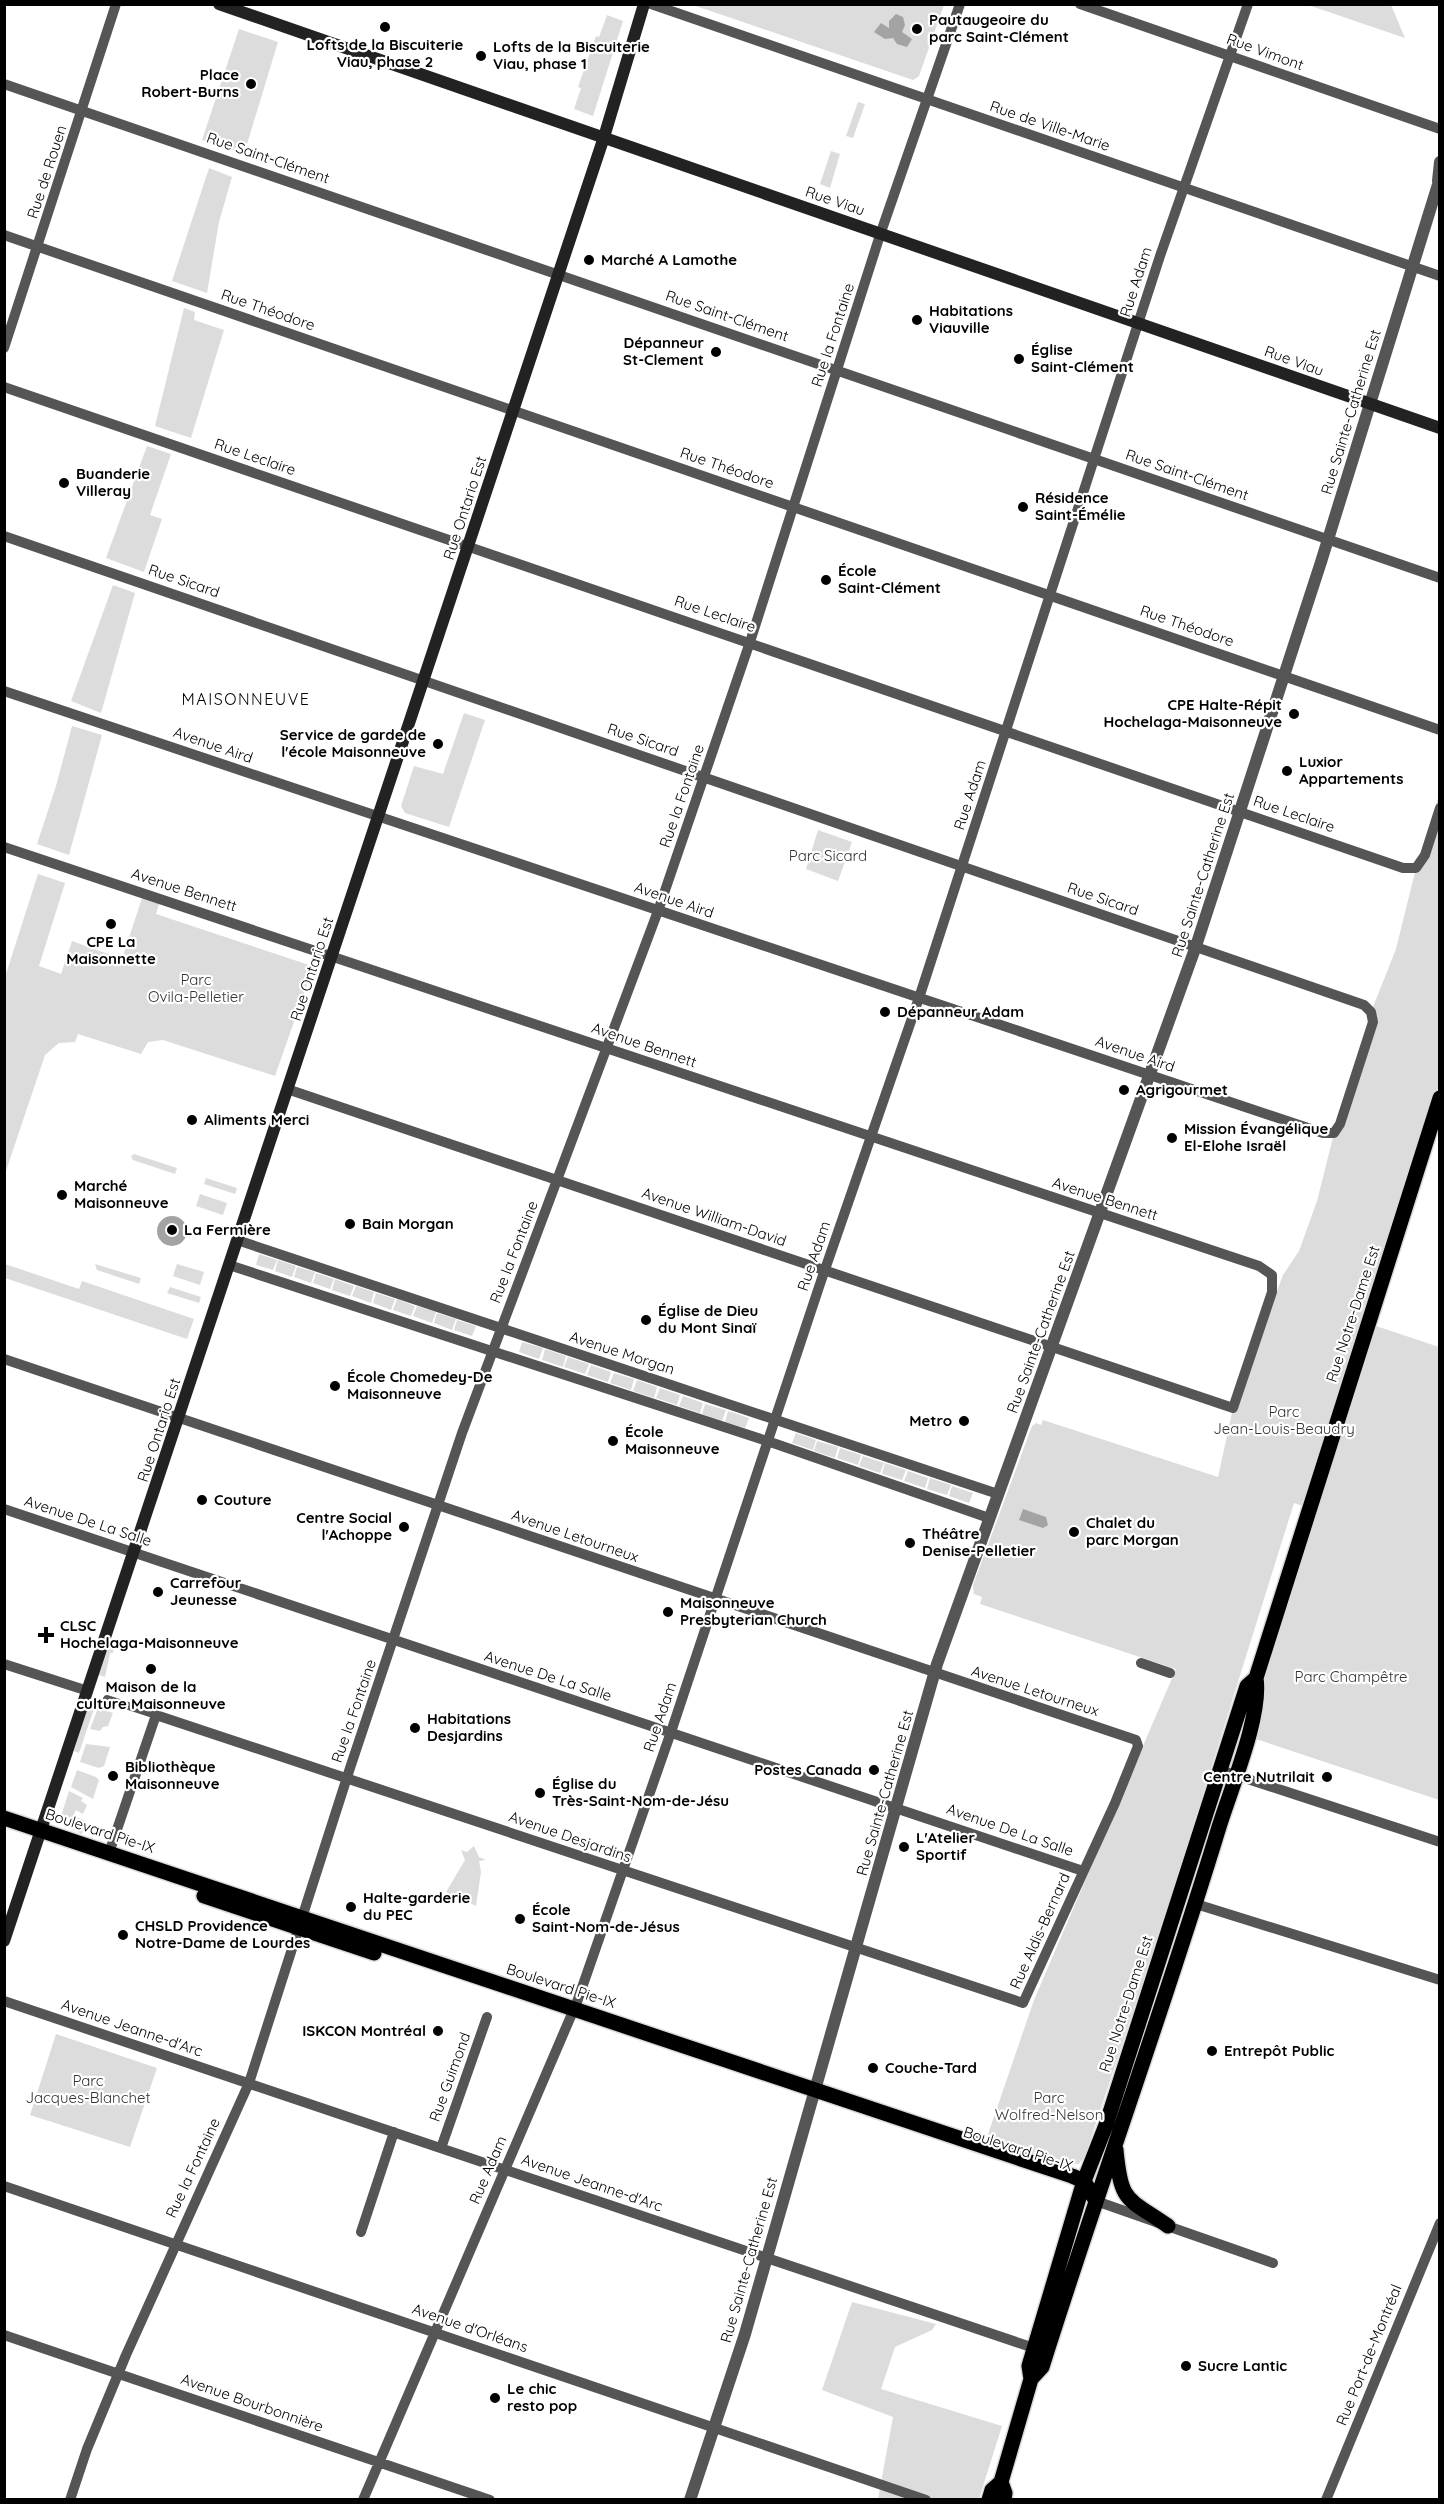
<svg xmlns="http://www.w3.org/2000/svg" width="1444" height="2504" viewBox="0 0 1444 2504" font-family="Quicksand,sans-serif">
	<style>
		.green { fill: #dcdcdc }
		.water { fill: #a3a3a3 }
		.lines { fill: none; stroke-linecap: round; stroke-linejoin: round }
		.primary-casing { stroke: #dbdbdb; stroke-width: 18 }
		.pedestrian { stroke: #555; stroke-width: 8 }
		.minor { stroke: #555; stroke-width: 10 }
		.tertiary { stroke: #555; stroke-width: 12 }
		.secondary { stroke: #222; stroke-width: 12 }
		.primary { stroke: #000; stroke-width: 15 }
		.poi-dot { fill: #000; stroke: #fff; stroke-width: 2 }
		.labels { text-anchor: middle; stroke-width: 4.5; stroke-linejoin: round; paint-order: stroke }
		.poi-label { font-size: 15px; font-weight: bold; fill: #000; stroke: #fff; text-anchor: start }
		.street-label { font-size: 15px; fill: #000; stroke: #fff }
		.park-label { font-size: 15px; fill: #333; stroke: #fff }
		.neighbourhood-label { font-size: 16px; letter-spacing: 1.5px; fill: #000; stroke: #fff }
	</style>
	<rect width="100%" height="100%" fill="#fff"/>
	<path class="green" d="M693 5H944L919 76 913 80Z
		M1308 5H1391L1405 38Z
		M607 15 623 21 593 116 574 109 581 88 578 87 596 36 599 37Z
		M239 29 278 42 244 154 202 140Z
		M858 102 865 104 853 138 846 136Z
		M831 151 840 154 830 188 820 184Z
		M209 168 232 177 219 222 207 293 172 281Z
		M184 308 195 312 194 320 224 330 191 438 155 426Z
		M147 446 171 454 150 515 162 519 144 572 106 558Z
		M113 585 135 593 101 713 71 701Z
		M464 713 485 720 449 827 405 813 401 806 414 766 443 774Z
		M72 726 102 735 69 855 37 844 56 786Z
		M1439 795V1097L1310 1509 1294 1503 1165 1915 1085 2156 1079 2164 1065 2165 986 2140 1034 2000 1176 1669 980 1604 982 1597 974 1594 973 1585 1032 1426 1036 1423 1041 1425 1043 1420 1218 1477 1233 1408 1283 1275 1299 1251 1317 1201 1334 1133 1371 1012 1396 949 1416 868Z
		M818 830 852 842 838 881 806 869Z
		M38 874 65 883 39 966 61 974 72 941 122 959 144 892 161 898 156 914 309 965 311 973 275 1076 163 1040 148 1042 141 1054 78 1034 75 1042 59 1043 45 1055 5 1174V977Z
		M134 1154 177 1168 175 1174 133 1160 131 1156Z
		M206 1178 237 1188 235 1194 204 1184Z
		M200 1194 227 1203 223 1215 196 1206Z
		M259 1254 277 1260 273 1270 256 1265Z
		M278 1260 296 1266 292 1277 275 1271Z
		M5 1264 79 1289 82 1281 194 1319 187 1339 5 1278Z
		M95 1264 141 1278 139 1284 97 1270Z
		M177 1264 204 1272 200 1285 173 1276Z
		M297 1267 315 1272 311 1283 294 1277Z
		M316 1273 334 1279 330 1289 313 1283Z
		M335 1279 354 1286 350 1296 332 1290Z
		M356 1286 374 1292 371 1303 352 1296Z
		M170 1287 201 1297 199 1303 167 1293Z
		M376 1293 395 1299 391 1310 373 1303Z
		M397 1299 415 1306 411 1316 393 1310Z
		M417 1306 436 1312 432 1323 413 1316Z
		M437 1313 456 1319 452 1330 434 1323Z
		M457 1320 476 1326 472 1336 454 1330Z
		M1373 1325 1439 1347V1800L1241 1734Z
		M522 1342 543 1348 539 1359 519 1352Z
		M545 1349 566 1356 563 1367 542 1360Z
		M568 1357 589 1364 585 1374 564 1367Z
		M591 1365 611 1372 608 1382 587 1375Z
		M614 1373 634 1379 631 1390 610 1383Z
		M637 1380 657 1387 654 1398 633 1391Z
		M660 1388 680 1395 677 1405 656 1398Z
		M683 1396 703 1403 700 1413 679 1406Z
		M705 1404 726 1410 722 1421 702 1414Z
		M728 1411 749 1418 745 1428 725 1422Z
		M796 1433 816 1440 813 1450 792 1443Z
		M817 1441 838 1447 835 1458 814 1451Z
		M840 1448 861 1455 858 1465 837 1458Z
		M863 1456 884 1463 880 1473 859 1466Z
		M885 1463 906 1470 902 1480 882 1474Z
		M908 1471 928 1478 925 1488 904 1481Z
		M930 1478 951 1485 947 1495 927 1489Z
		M952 1486 973 1493 969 1503 949 1496Z
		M117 1640 113 1653H110L105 1677 99 1675 109 1646Z
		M88 1706 94 1709 79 1753 74 1751Z
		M98 1708 113 1713 108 1726 103 1727 100 1731 90 1729Z
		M86 1744 110 1747 104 1766 99 1768 80 1762Z
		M77 1770 96 1777 99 1780 93 1799 71 1787Z
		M69 1791 83 1798 81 1801 87 1805 83 1814 76 1810 73 1816 86 1821 82 1834 63 1825 65 1821 60 1819Z
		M474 1846 479 1857 486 1860 479 1861 481 1872 476 1906 446 1892 465 1860 461 1850 467 1852Z
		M56 2034 157 2068 130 2147 30 2115Z
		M852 2302 936 2324 932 2330 895 2347 881 2389 1002 2426 979 2499H878L893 2417 822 2390Z"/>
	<path class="water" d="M896 14 903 17 905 25 902 32 912 39 907 47 897 44 893 38 885 39 874 32 881 23 889 28V21Z
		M157 1231a15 15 0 1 1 30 0a15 15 0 1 1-30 0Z
		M1023 1509 1046 1517 1048 1525 1043 1528 1019 1520Z"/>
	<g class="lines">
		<defs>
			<path id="primary" d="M4 1818 1072 2176 1084 2181 1096 2201
				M204 1896 374 1953
				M1116 2150C1121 2203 1126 2197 1168 2226
				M1031 2379 1029 2366 1084 2181 1106 2125 1247 1686 1256 1678
				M1001 2482 1005 2493 1004 2500
				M989 2500 992 2490 1001 2482 1031 2379 1042 2367C1099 2186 1164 2008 1219 1827 1231 1788 1262 1715 1256 1678L1440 1098"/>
		</defs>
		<use href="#primary" class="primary-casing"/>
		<path class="pedestrian" d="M107 1699 156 1715"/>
		<path class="minor" d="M651 4 1440 276
			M1080 4 1440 129
			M4 84 1440 578
			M4 235 1440 730
			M4 348 116 4
			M4 387 1403 868H1416L1425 855 1440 808
			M4 536 1364 1005 1371 1012 1373 1022 1340 1124 1334 1133H1323L4 691
			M4 847 1259 1266 1272 1275V1292L1233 1408 287 1089
			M237 1240 998 1494
			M229 1265 776 1444 989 1518
			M4 1359 1136 1740 1138 1746 1115 1803 1023 2003 156 1715 109 1853
			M4 1509 1083 1871
			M1141 1663 1170 1673
			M4 1664 88 1691
			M1220 1770 1440 1842
			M1196 1904 1440 1980
			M4 2001 1034 2348
			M441 2148 487 2017
			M4 2186 926 2500
			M1096 2201 1273 2263
			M361 2232 394 2132
			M4 2335 490 2500
			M70 2500 87 2449 126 2355 249 2083 350 1768 462 1433 658 911 750 642 881 232 960 4
			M363 2500 577 2002 671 1732 821 1281 919 998 1160 256 1248 4
			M1326 2500 1440 2223"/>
		<path class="tertiary" d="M1438 181 1440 162
			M690 2500 745 2334 937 1664 1196 946 1321 562 1440 178"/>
		<path class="secondary" d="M219 4 1440 428
			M4 1941 604 137 644 4"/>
		<use href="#primary" class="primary"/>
	</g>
	<g class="poi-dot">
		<circle cx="385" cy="27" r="6"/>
		<circle cx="917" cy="29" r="6"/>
		<circle cx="481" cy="56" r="6"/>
		<circle cx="251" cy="84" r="6"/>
		<circle cx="589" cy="260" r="6"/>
		<circle cx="917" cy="320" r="6"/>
		<circle cx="716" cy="352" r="6"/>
		<circle cx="1019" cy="359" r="6"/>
		<circle cx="64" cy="483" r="6"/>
		<circle cx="1023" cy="507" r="6"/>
		<circle cx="826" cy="580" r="6"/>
		<circle cx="1294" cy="714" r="6"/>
		<circle cx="438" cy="744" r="6"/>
		<circle cx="1287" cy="771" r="6"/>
		<circle cx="111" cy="924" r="6"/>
		<circle cx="885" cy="1012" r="6"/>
		<circle cx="1124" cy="1090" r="6"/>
		<circle cx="192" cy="1120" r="6"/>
		<circle cx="1172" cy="1138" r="6"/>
		<circle cx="62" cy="1195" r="6"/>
		<circle cx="350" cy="1224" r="6"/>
		<circle cx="172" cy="1230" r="6"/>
		<circle cx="646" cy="1320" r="6"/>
		<circle cx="335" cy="1386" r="6"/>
		<circle cx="964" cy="1421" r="6"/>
		<circle cx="613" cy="1441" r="6"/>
		<circle cx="202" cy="1500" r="6"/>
		<circle cx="404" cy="1527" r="6"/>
		<circle cx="1074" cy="1532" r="6"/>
		<circle cx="910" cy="1543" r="6"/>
		<circle cx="158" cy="1592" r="6"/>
		<circle cx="668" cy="1612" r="6"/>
		<path d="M43 1626h6v6h6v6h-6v6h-6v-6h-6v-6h6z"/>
		<circle cx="151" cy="1669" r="6"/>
		<circle cx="415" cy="1728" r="6"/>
		<circle cx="874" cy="1770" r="6"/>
		<circle cx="113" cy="1776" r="6"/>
		<circle cx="1327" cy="1777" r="6"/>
		<circle cx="540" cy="1793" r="6"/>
		<circle cx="904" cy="1847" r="6"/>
		<circle cx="351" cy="1907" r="6"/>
		<circle cx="520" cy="1919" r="6"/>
		<circle cx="123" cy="1935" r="6"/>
		<circle cx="438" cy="2031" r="6"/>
		<circle cx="1212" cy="2051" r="6"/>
		<circle cx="873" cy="2068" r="6"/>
		<circle cx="1186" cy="2366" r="6"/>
		<circle cx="495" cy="2398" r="6"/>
	</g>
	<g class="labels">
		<g class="poi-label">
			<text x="929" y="25">Pautaugeoire du<tspan x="929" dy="17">parc Saint-Clément</tspan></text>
			<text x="385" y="50" text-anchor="middle">Lofts de la Biscuiterie<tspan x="385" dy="17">Viau, phase 2</tspan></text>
			<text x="493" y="52">Lofts de la Biscuiterie<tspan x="493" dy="17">Viau, phase 1</tspan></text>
			<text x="239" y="80" text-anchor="end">Place<tspan x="239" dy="17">Robert-Burns</tspan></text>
			<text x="601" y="265">Marché A Lamothe</text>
			<text x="929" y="316">Habitations<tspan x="929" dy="17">Viauville</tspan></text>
			<text x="704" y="348" text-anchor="end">Dépanneur<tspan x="704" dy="17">St-Clement</tspan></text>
			<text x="1031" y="355">Église<tspan x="1031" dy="17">Saint-Clément</tspan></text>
			<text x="76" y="479">Buanderie<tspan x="76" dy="17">Villeray</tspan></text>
			<text x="1035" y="503">Résidence<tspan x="1035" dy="17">Saint-Émélie</tspan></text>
			<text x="838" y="576">École<tspan x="838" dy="17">Saint-Clément</tspan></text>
			<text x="1282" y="710" text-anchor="end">CPE Halte-Répit<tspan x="1282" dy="17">Hochelaga-Maisonneuve</tspan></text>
			<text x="426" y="740" text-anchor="end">Service de garde de<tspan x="426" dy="17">l'école Maisonneuve</tspan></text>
			<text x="1299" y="767">Luxior<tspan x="1299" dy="17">Appartements</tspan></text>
			<text x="111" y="947" text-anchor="middle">CPE La<tspan x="111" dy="17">Maisonnette</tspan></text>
			<text x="897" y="1017">Dépanneur Adam</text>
			<text x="1136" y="1095">Agrigourmet</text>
			<text x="204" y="1125">Aliments Merci</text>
			<text x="1184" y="1134">Mission Évangélique<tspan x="1184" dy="17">El-Elohe Israël</tspan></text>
			<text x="74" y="1191">Marché<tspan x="74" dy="17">Maisonneuve</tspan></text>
			<text x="362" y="1229">Bain Morgan</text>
			<text x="184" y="1235">La Fermière</text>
			<text x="658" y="1316">Église de Dieu<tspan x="658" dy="17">du Mont Sinaï</tspan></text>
			<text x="347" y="1382">École Chomedey-De<tspan x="347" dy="17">Maisonneuve</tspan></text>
			<text x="952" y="1426" text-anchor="end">Metro</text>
			<text x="625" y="1437">École<tspan x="625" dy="17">Maisonneuve</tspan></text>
			<text x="214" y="1505">Couture</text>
			<text x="392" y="1523" text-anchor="end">Centre Social<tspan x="392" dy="17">l'Achoppe</tspan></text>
			<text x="1086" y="1528">Chalet du<tspan x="1086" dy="17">parc Morgan</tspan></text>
			<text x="922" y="1539">Théâtre<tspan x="922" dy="17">Denise-Pelletier</tspan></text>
			<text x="170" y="1588">Carrefour<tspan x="170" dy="17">Jeunesse</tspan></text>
			<text x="680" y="1608">Maisonneuve<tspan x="680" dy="17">Presbyterian Church</tspan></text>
			<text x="60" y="1631">CLSC<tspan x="60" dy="17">Hochelaga-Maisonneuve</tspan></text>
			<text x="151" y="1692" text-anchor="middle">Maison de la<tspan x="151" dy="17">culture Maisonneuve</tspan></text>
			<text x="427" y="1724">Habitations<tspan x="427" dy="17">Desjardins</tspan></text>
			<text x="125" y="1772">Bibliothèque<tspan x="125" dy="17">Maisonneuve</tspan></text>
			<text x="862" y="1775" text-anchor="end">Postes Canada</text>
			<text x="1315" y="1782" text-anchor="end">Centre Nutrilait</text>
			<text x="552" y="1789">Église du<tspan x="552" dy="17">Très-Saint-Nom-de-Jésu</tspan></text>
			<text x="916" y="1843">L'Atelier<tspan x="916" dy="17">Sportif</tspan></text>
			<text x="363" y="1903">Halte-garderie<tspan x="363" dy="17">du PEC</tspan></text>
			<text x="532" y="1915">École<tspan x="532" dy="17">Saint-Nom-de-Jésus</tspan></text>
			<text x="135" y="1931">CHSLD Providence<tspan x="135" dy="17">Notre-Dame de Lourdes</tspan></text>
			<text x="426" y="2036" text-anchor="end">ISKCON Montréal</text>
			<text x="1224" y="2056">Entrepôt Public</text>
			<text x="885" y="2073">Couche-Tard</text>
			<text x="1198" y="2371">Sucre Lantic</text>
			<text x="507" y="2394">Le chic<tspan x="507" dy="17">resto pop</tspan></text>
		</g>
		<g class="street-label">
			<text transform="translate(1265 52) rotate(20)" y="5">Rue Vimont</text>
			<text transform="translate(1050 126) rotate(19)" y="5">Rue de Ville-Marie</text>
			<text transform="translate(268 158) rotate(19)" y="5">Rue Saint-Clément</text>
			<text transform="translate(47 172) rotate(-72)" y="5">Rue de Rouen</text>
			<text transform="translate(835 201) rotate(19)" y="5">Rue Viau</text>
			<text transform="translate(1136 282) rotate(-72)" y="5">Rue Adam</text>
			<text transform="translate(268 310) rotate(19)" y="5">Rue Théodore</text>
			<text transform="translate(727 316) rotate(19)" y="5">Rue Saint-Clément</text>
			<text transform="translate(833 335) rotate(-72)" y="5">Rue la Fontaine</text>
			<text transform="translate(1294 361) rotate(20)" y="5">Rue Viau</text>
			<text transform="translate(1351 412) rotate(-73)" y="5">Rue Sainte-Catherine Est</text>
			<text transform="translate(255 457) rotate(19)" y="5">Rue Leclaire</text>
			<text transform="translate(727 468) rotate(19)" y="5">Rue Théodore</text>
			<text transform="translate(1187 475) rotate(19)" y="5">Rue Saint-Clément</text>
			<text transform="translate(465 508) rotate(-72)" y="5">Rue Ontario Est</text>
			<text transform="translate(184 581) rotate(19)" y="5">Rue Sicard</text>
			<text transform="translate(715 614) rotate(19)" y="5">Rue Leclaire</text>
			<text transform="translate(1187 626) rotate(19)" y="5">Rue Théodore</text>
			<text transform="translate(643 740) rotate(19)" y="5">Rue Sicard</text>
			<text transform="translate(213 745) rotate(19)" y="5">Avenue Aird</text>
			<text transform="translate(970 795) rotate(-72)" y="5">Rue Adam</text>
			<text transform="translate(682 796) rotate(-71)" y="5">Rue la Fontaine</text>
			<text transform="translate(1294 814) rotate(19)" y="5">Rue Leclaire</text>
			<text transform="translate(1203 875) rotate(-72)" y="5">Rue Sainte-Catherine Est</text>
			<text transform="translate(184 890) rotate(18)" y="5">Avenue Bennett</text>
			<text transform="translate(1103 899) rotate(19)" y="5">Rue Sicard</text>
			<text transform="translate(674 900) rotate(19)" y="5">Avenue Aird</text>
			<text transform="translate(312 969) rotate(-72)" y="5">Rue Ontario Est</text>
			<text transform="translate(644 1045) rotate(19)" y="5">Avenue Bennett</text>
			<text transform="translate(1135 1054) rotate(19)" y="5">Avenue Aird</text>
			<text transform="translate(1105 1199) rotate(18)" y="5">Avenue Bennett</text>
			<text transform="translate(714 1217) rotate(19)" y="5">Avenue William-David</text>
			<text transform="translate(514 1252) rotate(-69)" y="5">Rue la Fontaine</text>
			<text transform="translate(814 1256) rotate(-71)" y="5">Rue Adam</text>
			<text transform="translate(1353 1314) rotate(-72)" y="5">Rue Notre-Dame Est</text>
			<text transform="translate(1041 1332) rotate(-70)" y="5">Rue Sainte-Catherine Est</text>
			<text transform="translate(622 1353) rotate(18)" y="5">Avenue Morgan</text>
			<text transform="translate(159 1430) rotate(-72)" y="5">Rue Ontario Est</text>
			<text transform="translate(88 1521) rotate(18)" y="5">Avenue De La Salle</text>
			<text transform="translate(575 1536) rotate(19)" y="5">Avenue Letourneux</text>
			<text transform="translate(548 1676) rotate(18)" y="5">Avenue De La Salle</text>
			<text transform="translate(1035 1691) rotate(18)" y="5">Avenue Letourneux</text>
			<text transform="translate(354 1711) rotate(-71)" y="5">Rue la Fontaine</text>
			<text transform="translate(660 1717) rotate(-71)" y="5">Rue Adam</text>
			<text transform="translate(885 1793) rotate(-74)" y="5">Rue Sainte-Catherine Est</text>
			<text transform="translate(1010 1830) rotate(19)" y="5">Avenue De La Salle</text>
			<text transform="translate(100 1831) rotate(18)" y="5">Boulevard Pie-IX</text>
			<text transform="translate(570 1837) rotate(19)" y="5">Avenue Desjardins</text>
			<text transform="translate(1040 1931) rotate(-66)" y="5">Rue Aldis-Bernard</text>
			<text transform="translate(561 1986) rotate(18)" y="5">Boulevard Pie-IX</text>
			<text transform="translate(1126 2004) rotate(-72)" y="5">Rue Notre-Dame Est</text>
			<text transform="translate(132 2028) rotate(19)" y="5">Avenue Jeanne-d'Arc</text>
			<text transform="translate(450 2077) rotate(-70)" y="5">Rue Guimond</text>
			<text transform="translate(1018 2149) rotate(18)" y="5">Boulevard Pie-IX</text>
			<text transform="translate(193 2168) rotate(-65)" y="5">Rue la Fontaine</text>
			<text transform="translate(488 2170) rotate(-67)" y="5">Rue Adam</text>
			<text transform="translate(592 2183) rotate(19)" y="5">Avenue Jeanne-d'Arc</text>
			<text transform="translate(749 2260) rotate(-74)" y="5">Rue Sainte-Catherine Est</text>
			<text transform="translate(470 2328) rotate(19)" y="5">Avenue d'Orléans</text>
			<text transform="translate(1369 2355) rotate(-68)" y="5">Rue Port-de-Montréal</text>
			<text transform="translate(252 2403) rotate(19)" y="5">Avenue Bourbonnière</text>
		</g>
		<g class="park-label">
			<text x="828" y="861">Parc Sicard</text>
			<text x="196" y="985">Parc<tspan x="196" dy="17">Ovila-Pelletier</tspan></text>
			<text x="1284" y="1417">Parc<tspan x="1284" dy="17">Jean-Louis-Beaudry</tspan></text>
			<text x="1351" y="1682">Parc Champêtre</text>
			<text x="88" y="2086">Parc<tspan x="88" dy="17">Jacques-Blanchet</tspan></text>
			<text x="1049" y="2103">Parc<tspan x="1049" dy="17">Wolfred-Nelson</tspan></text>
		</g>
		<g class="neighbourhood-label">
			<text x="246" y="705">MAISONNEUVE</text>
		</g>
	</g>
	<rect width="1444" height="2504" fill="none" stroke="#000000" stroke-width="12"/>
</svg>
